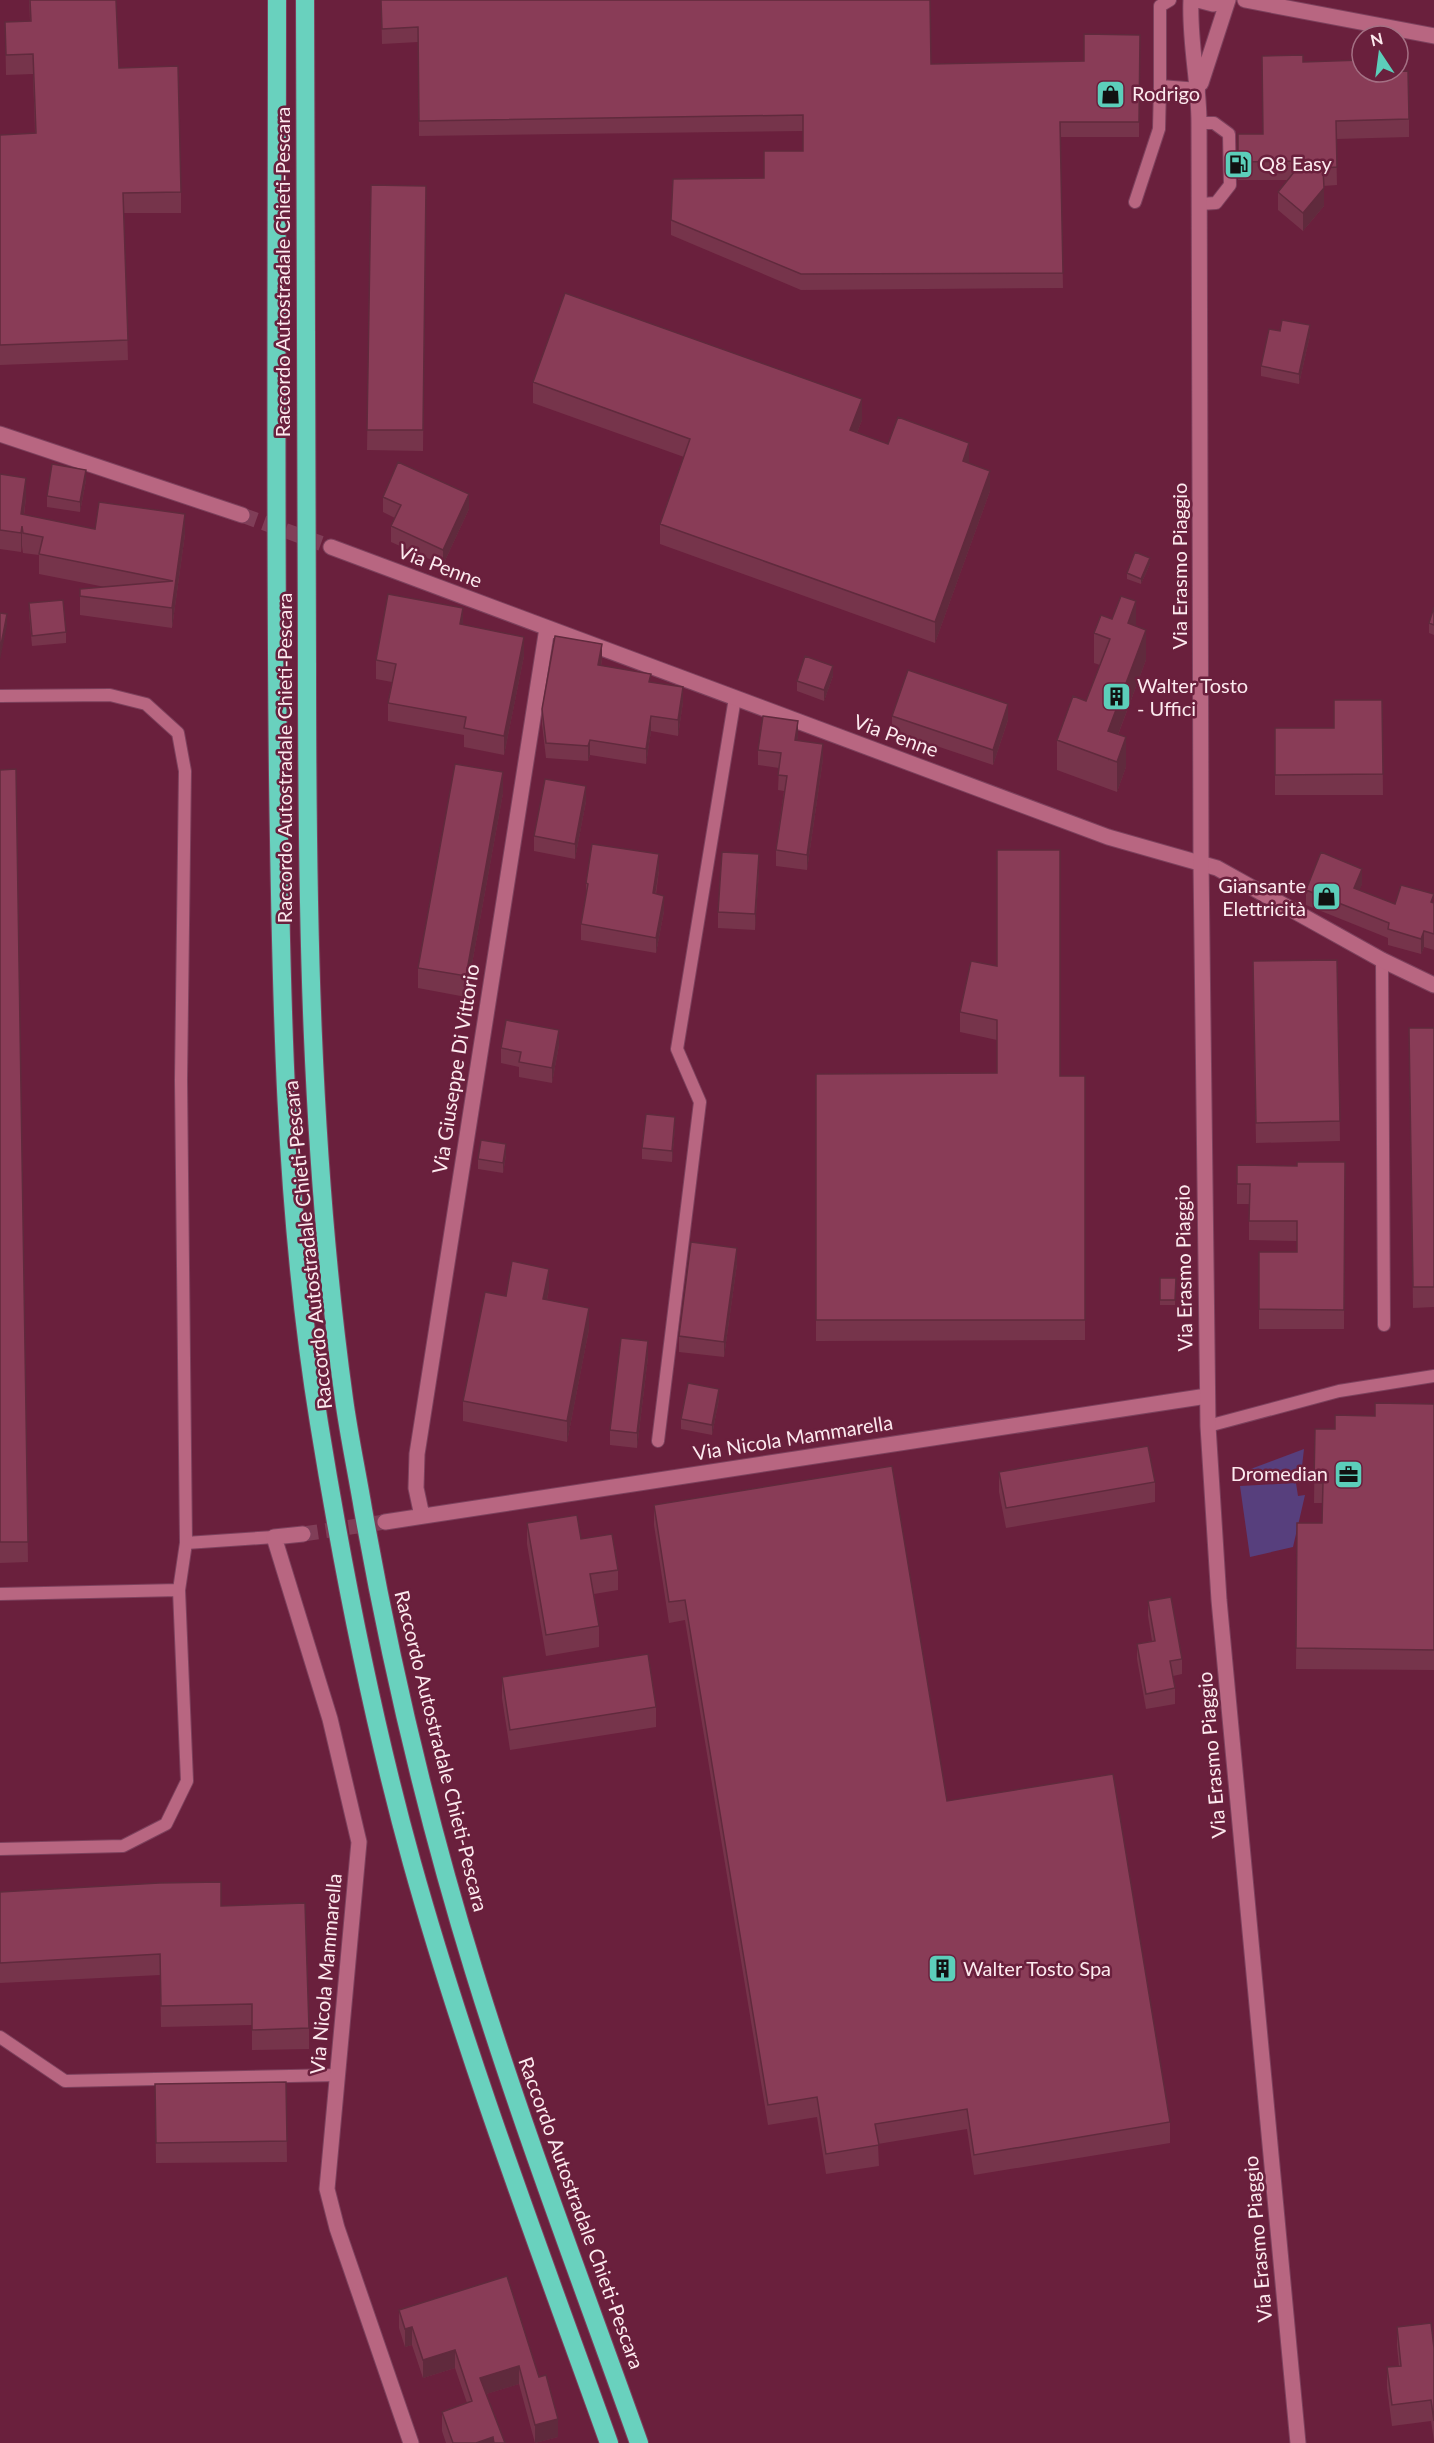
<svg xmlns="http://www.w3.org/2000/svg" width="1434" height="2443" viewBox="0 0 1434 2443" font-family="Lato,sans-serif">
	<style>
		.green { fill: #573f7d }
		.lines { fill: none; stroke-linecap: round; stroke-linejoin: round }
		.minor-tunnel { stroke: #803e58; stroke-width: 15; stroke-dasharray: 15 8; stroke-linecap: butt }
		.service-casing { stroke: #7d415d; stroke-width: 14 }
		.minor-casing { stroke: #7d415d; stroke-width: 17 }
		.tertiary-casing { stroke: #7d415d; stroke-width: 17 }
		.motorway-casing { stroke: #7d415d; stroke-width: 20 }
		.service { stroke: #b86681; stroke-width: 12 }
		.minor { stroke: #b86681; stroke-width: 15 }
		.tertiary { stroke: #b86681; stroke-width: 15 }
		.motorway { stroke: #69d1be; stroke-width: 18 }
		.wall { fill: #76344b }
		.shaded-wall { fill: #602a3d }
		.building { fill: #893c57; stroke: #602a3d; stroke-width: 1.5 }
		.labels { text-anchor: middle; stroke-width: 5; stroke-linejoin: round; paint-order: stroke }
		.poi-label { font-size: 20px; fill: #fce9ee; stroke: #6a203d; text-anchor: start }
		.street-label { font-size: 20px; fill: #fce9ee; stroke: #6a203d }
	</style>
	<rect width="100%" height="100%" fill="#6a203d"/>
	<path class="green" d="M1304 1449 1301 1475 1250 1476 1248 1470Z
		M1296 1483 1298 1496 1305 1495 1293 1547 1250 1557 1240 1486Z"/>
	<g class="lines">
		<path class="minor-tunnel" d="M242 515 331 547
			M303 1534 385 1522"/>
		<defs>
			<path id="service" d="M1160 86V6L1170 0
				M1199 123H1214L1229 134 1230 185 1216 203 1200 204
				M1135 202 1159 129 1160 86 1199 89
				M0 696 110 695 146 704 178 733 185 771 181 1080 186 1543 179 1590 187 1781 166 1824 123 1846 0 1849
				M1382 960 1384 1325
				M1208 1426 1339 1391 1434 1376
				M658 1441 700 1102 677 1049 735 698
				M186 1543 274 1537
				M0 1594 179 1590
				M0 2037 65 2081 338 2075"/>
			<path id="minor" d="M0 434 242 515
				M331 547 1108 837 1217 868 1382 960 1434 985
				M422 1516 416 1488 417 1454 547 628
				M385 1522 1207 1396
				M303 1534 274 1537 330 1719 359 1842 327 2189 337 2228 411 2443"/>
			<path id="tertiary" d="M1191 0C1189 41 1199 82 1199 123L1201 862 1208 1426 1219 1600 1298 2443
				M1198 0 1213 4 1227 0
				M1245 0 1434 36
				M1201 83 1228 0"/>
			<path id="motorway" d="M277 0C277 258 275 517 278 775 281 991 284 1209 319 1423 343 1571 372 1719 412 1863 467 2060 540 2251 609 2443
				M305 0C306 221 306 442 307 663 307 909 310 1154 344 1399 349 1436 357 1473 363 1509 391 1666 427 1819 474 1971 523 2130 583 2286 639 2443"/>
		</defs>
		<use href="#service" class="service-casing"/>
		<use href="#minor" class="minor-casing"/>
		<use href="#tertiary" class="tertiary-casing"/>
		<use href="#motorway" class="motorway-casing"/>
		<use href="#service" class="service"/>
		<use href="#minor" class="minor"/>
		<use href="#tertiary" class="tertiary"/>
		<use href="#motorway" class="motorway"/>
	</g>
	<path class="wall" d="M29 0H116L119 68 181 192V213H124L128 360 0 365V135L35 133 33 74 6 75 5 22 30 21Z
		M381 0 931 64 1084 61 1140 35 1139 137H1060L1063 288 801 290 671 235V220L764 178 803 151V131L419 136 418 42 382 44Z
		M1303 62 1362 72 1409 119V137L1336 139 1337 185 1323 186 1324 206 1303 231 1278 210V192L1288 180H1238V134H1263Z
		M371 185 426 186 423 451 367 450Z
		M1280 331 1310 335 1299 384 1261 376V366Z
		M533 382 862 420 857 433 888 444 969 463 990 491 935 643 660 544V524L684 457 533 403Z
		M0 474 26 498 24 515 95 529 185 534 172 628 80 615V589L105 587 39 574V555L23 553 22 546 21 552 0 549Z
		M86 480 80 512 47 507V496Z
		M383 497 469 509 443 565 391 542V526L395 518 383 512Z
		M1150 564 1141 584 1127 579V573Z
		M29 603 66 632V643L32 646 29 613Z
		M1434 607V635L1429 633V623Z
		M1112 619 1136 626 1146 660 1118 735 1126 767 1117 792 1057 770V740L1086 701 1100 665 1094 663V633Z
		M463 625 524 656 504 755 464 747V735L388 721V703L392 682 376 679V660Z
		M602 659 601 666 651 682 683 702 678 736 651 731 646 764 590 755 588 761 546 758 542 724V709Z
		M833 676 824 701 797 691V681Z
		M1382 700 1383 795H1275V728H1334Z
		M892 716 1008 720 993 765 892 731Z
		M798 736 797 740 823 759 807 870 776 866V850L784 791 778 790 779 768 758 765V750Z
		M16 769 28 1562 0 1563V770Z
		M503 793 466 997 418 988V968Z
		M586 801 575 859 534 851V836Z
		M659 870 656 894 664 911 656 953 581 940V924L586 897V883Z
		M759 870 755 930 718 928V912Z
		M1362 884 1359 890 1395 904 1434 903V950L1424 947 1421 954 1388 945V938L1306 905V890Z
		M1337 960 1340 1141 1256 1143 1253 982Z
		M971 961 1060 1076H1085V1340L816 1341V1074L997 1073V1040L960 1032V1012Z
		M1409 1028H1434V1307L1413 1308Z
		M559 1045 552 1083 519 1077V1067L501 1063V1048Z
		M675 1127 672 1162 642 1159V1148Z
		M506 1155 503 1173 478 1169V1159Z
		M1345 1162 1344 1329H1259V1252H1297V1241L1249 1240V1204H1237V1165L1297 1166Z
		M737 1264 724 1357 679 1352V1336Z
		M1160 1278H1176L1175 1305H1160Z
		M549 1289 547 1300 589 1329 567 1442 463 1421V1401L506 1296Z
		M648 1357 637 1448 610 1445V1430Z
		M719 1399 712 1435 681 1429V1419Z
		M1434 1404V1670L1296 1669 1297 1523H1322V1503H1314L1315 1429H1335L1375 1416Z
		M999 1472 1155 1482V1502L1006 1528 999 1492Z
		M654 1505 947 1801 1170 2122V2143L974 2175 967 2129 878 2144 879 2166 826 2174 817 2117 768 2125 685 1620 669 1623 654 1525Z
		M527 1523 581 1539 618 1570V1590L594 1594 599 1626V1647L546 1656 527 1544Z
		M1148 1601 1182 1659V1674L1173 1676 1175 1688V1704L1146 1709 1137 1659V1644L1152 1641 1148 1616Z
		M502 1677 656 1707V1727L510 1750 502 1698Z
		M0 1892 221 1906 309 2028V2049L252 2050V2025L161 2027 160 1975 0 1983Z
		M286 2082 287 2162 156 2163 155 2084Z
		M507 2276 558 2437 535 2443 519 2384 486 2394 505 2443H446L442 2431V2412L467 2403 455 2368 423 2378 412 2345 405 2347 399 2328V2310Z
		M1397 2327 1434 2348V2441L1431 2421 1392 2426 1387 2388V2367L1399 2366 1397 2347Z"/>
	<path class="shaded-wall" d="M1324 188V206L1303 231V213Z
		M1310 325V335L1299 384V374Z
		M862 399V420L850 451V430Z
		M969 443V463L963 481V461Z
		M86 470V480L80 512V502Z
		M990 471V491L935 643V622Z
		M26 478V498L21 534V514Z
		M469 494V509L443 565V550Z
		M185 514V534L172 628V608Z
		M22 526V546L21 552V533Z
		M1150 558V564L1141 584V579Z
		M1136 601V631L1128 623Z
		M463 608V627L460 624Z
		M7 614V625L0 660V650Z
		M1146 630V660L1108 761V731Z
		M524 637V656L504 755V736Z
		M602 644V659L598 680V665Z
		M833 666V676L824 701V690Z
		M683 687V702L678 736V720Z
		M1008 704V720L993 765V750Z
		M651 716V731L646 764V749Z
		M798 721V736L795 755V740Z
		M1126 737V767L1117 792V762Z
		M590 740V755L588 761V746Z
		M823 744V759L807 870V855Z
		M503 772V793L466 997V976Z
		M586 786V801L575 859V844Z
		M659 854V870L653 909V893Z
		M759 854V870L755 930V914Z
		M1362 869V884L1354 904V888Z
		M664 896V911L656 953V938Z
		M1424 931V947L1421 954V939Z
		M559 1030V1045L552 1083V1068Z
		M675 1117V1127L672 1162V1151Z
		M506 1144V1155L503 1173V1163Z
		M737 1248V1264L724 1357V1342Z
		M549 1269V1289L543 1320V1299Z
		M589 1308V1329L567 1442V1421Z
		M648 1341V1357L637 1448V1433Z
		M719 1389V1399L712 1435V1425Z
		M412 2327V2345L405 2347V2329Z
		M455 2350V2368L423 2378V2360Z
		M519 2366V2384L480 2396V2378Z
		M558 2419V2437L535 2443V2425Z
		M493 2437V2443H476Z"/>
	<path class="building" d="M30 0H116L119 68 178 66 181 192 123 193 128 340 0 345V135L36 133 33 54 6 55 5 22 31 21Z
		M381 0H930L931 64 1084 61V34L1140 35 1139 122H1060L1063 273 801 274 671 220 673 179 764 178V151H803V115L419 121 418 27 382 29Z
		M1303 55V62L1362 60V72L1408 71 1409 119 1336 121 1337 167 1323 168 1324 188 1303 213 1278 192 1303 161 1238 162V134H1263L1262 56Z
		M371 185 426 186 423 430H367Z
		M565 293 862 399 850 430 888 444 898 417 969 443 963 461 990 471 935 622 660 524 690 439 533 382Z
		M1282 320 1310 325 1299 374 1261 366 1269 329 1280 331Z
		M398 462 469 494 443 550 391 526 401 505 383 497Z
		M52 464 86 470 80 502 47 496Z
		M0 474 26 478 21 514 95 529 99 502 185 514 172 608 80 596V589L173 581 39 554 43 537 23 533 22 526 21 533 0 530Z
		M1135 552 1150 558 1141 579 1127 573Z
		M388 594 463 608 460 624 524 637 504 736 464 728 466 717 388 703 396 664 376 660Z
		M1121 596 1136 601 1128 623 1146 630 1108 731 1126 737 1117 762 1057 740 1073 696 1086 701 1110 639 1094 633 1101 615 1112 619Z
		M63 600 66 632 32 636 29 603Z
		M1434 607V625L1429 623Z
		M0 613 7 614 0 650Z
		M555 636 602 644 598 665 651 674 649 682 683 687 678 720 651 716 646 749 590 740 588 746 546 743 542 709Z
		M805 656 833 666 824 690 797 681Z
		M908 670 1008 704 993 750 892 716Z
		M1334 700H1382L1383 774 1275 775V728H1334Z
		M763 716 798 721 795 740 823 744 807 855 776 850 787 776 778 775 781 753 758 750Z
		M455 764 503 772 466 976 418 968Z
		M16 769 28 1542H0V770Z
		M545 779 586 786 575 844 534 836Z
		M592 844 659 854 653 893 664 896 656 938 581 924 588 884 586 883Z
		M997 850H1060V1076H1085V1320H816V1074L997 1073V1020L960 1012 971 961 997 966Z
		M722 852 759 854 755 914 718 912Z
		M1321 852 1362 869 1354 888 1395 904 1401 885 1434 894 1431 902 1434 903V934L1424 931 1421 939 1388 929 1389 923 1306 890Z
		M1337 960 1340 1121 1256 1123 1253 961Z
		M506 1020 559 1030 552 1068 519 1062 521 1052 501 1048Z
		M1409 1028H1434V1287H1413Z
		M646 1114 675 1117 672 1151 642 1148Z
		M481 1140 506 1144 503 1163 478 1159Z
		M1297 1162H1345L1344 1310 1259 1309V1252H1297V1221H1249L1250 1184H1237V1165L1297 1166Z
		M691 1242 737 1248 724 1342 679 1336Z
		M512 1261 549 1269 543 1299 589 1308 567 1421 463 1401 485 1292 506 1296Z
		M1160 1278H1176L1175 1300H1160Z
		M621 1338 648 1341 637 1433 610 1430Z
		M688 1383 719 1389 712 1425 681 1419Z
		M1375 1403 1434 1404V1650L1296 1648 1297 1523H1322L1323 1483 1314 1482 1315 1429H1335V1415L1375 1416Z
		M1148 1446 1155 1482 1006 1508 999 1472Z
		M892 1466 947 1801 1113 1774 1170 2122 974 2155 967 2109 875 2124 879 2145 826 2154 817 2097 768 2105 685 1600 669 1602 654 1505Z
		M577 1515 581 1539 612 1534 618 1570 590 1574 599 1626 546 1635 527 1523Z
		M1171 1597 1182 1659 1170 1661 1175 1688 1146 1694 1137 1644 1155 1641 1148 1601Z
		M648 1654 656 1707 510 1730 502 1677Z
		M221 1882V1906L305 1903 309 2028 252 2030V2004L161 2006 160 1954 0 1963V1892L159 1883Z
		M286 2082 287 2141 156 2143 155 2084Z
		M507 2276 539 2377 546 2375 558 2419 535 2425 519 2366 480 2378 505 2443H494L493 2437 476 2443H453L442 2412 472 2401 455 2350 423 2360 412 2327 405 2329 399 2310Z
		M1431 2323 1434 2348V2421L1431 2400 1392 2405 1387 2367 1401 2366 1397 2327Z"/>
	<defs>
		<symbol id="shop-square" viewBox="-11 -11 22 22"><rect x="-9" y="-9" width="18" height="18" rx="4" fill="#5cceba" stroke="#6a203d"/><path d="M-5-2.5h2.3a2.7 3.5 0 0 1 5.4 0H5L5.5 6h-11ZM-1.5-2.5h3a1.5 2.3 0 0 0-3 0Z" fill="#111"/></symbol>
		<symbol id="fuel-square" viewBox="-11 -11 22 22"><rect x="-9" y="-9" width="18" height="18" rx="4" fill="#5cceba" stroke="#6a203d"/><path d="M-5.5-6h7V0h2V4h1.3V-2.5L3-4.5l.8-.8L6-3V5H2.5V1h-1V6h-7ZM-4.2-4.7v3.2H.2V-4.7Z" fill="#111"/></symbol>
		<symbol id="building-square" viewBox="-11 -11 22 22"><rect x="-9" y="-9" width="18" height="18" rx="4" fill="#5cceba" stroke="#6a203d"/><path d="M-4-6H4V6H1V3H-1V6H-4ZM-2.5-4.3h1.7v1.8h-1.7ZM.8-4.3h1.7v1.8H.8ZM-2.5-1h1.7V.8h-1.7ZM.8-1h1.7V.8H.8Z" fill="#111"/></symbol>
		<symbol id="office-square" viewBox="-11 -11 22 22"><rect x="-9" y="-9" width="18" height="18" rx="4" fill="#5cceba" stroke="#6a203d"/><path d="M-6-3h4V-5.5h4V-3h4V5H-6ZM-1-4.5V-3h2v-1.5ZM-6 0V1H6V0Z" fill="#111"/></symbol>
	</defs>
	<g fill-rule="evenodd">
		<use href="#shop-square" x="1094" y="78" width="33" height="33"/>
		<use href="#fuel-square" x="1222" y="148" width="33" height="33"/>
		<use href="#building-square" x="1100" y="680" width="33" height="33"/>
		<use href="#shop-square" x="1310" y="880" width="33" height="33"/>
		<use href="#office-square" x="1332" y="1458" width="33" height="33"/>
		<use href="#building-square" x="926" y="1952" width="33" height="33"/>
	</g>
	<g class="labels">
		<g class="poi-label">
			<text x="1132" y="101">Rodrigo</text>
			<text x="1259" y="171">Q8 Easy</text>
			<text x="1137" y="693">Walter Tosto<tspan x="1137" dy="23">- Uffici</tspan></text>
			<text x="1306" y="893" text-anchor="end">Giansante<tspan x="1306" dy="23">Elettricità</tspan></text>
			<text x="1328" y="1481" text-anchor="end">Dromedian</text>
			<text x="963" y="1976">Walter Tosto Spa</text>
		</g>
		<g class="street-label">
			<text transform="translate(283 272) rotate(-90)" y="7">Raccordo Autostradale Chieti-Pescara</text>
			<text transform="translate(440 566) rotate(21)" y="7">Via Penne</text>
			<text transform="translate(1180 566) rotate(-90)" y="7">Via Erasmo Piaggio</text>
			<text transform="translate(896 736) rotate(20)" y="7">Via Penne</text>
			<text transform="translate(285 758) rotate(-90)" y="7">Raccordo Autostradale Chieti-Pescara</text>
			<text transform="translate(456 1069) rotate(-81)" y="7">Via Giuseppe Di Vittorio</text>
			<text transform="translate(308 1245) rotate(-96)" y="7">Raccordo Autostradale Chieti-Pescara</text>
			<text transform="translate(1184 1268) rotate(-91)" y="7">Via Erasmo Piaggio</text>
			<text transform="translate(793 1438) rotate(-9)" y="7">Via Nicola Mammarella</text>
			<text transform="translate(441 1751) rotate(76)" y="7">Raccordo Autostradale Chieti-Pescara</text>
			<text transform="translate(1212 1755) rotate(-95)" y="7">Via Erasmo Piaggio</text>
			<text transform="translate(326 1974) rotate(-85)" y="7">Via Nicola Mammarella</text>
			<text transform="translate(581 2213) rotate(70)" y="7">Raccordo Autostradale Chieti-Pescara</text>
			<text transform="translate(1258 2239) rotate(-95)" y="7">Via Erasmo Piaggio</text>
		</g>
	</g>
	<g transform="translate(1380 54) rotate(347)"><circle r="28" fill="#6a203d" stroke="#a47084" stroke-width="1.5"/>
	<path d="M0-4.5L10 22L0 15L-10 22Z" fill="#5cceba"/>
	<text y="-9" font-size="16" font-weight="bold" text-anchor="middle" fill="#fce9ee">N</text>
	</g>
</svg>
